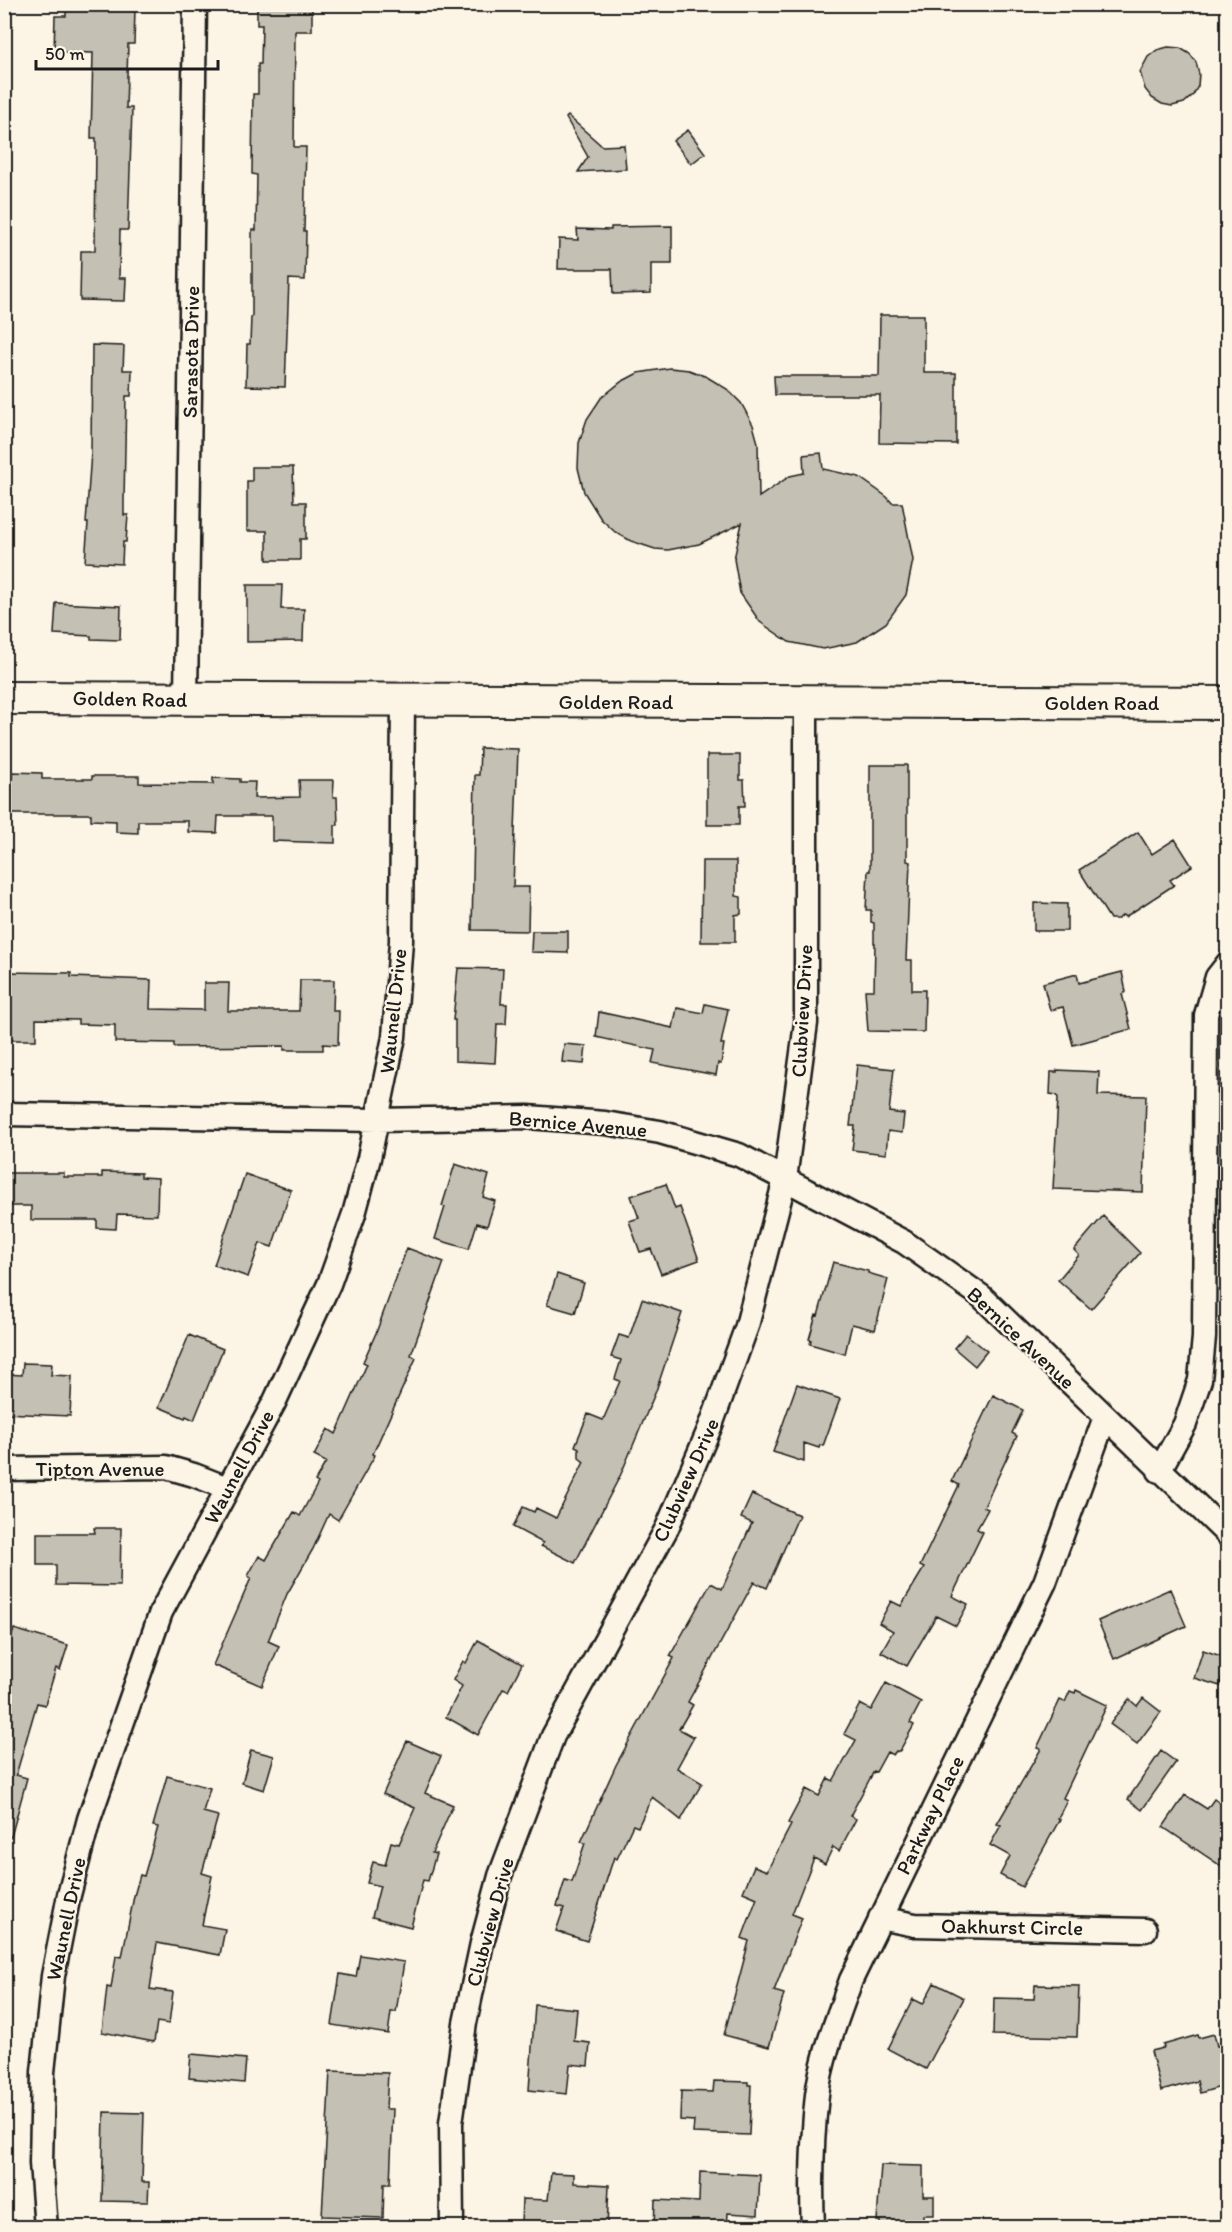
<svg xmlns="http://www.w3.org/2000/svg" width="1232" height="2232" viewBox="0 0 1232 2232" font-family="Itim,sans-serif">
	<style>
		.green { fill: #dbd5c8; stroke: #7c7872; stroke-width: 1.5 }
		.building { fill: #c4c0b3; stroke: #1c1c1c; stroke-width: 1.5 }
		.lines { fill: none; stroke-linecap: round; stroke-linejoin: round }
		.street-casing { stroke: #1c1c1c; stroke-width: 27 }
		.secondary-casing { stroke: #1c1c1c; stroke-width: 36 }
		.street { stroke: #fcf5e5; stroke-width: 22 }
		.secondary { stroke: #fcf5e5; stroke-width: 32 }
		.labels { text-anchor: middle; stroke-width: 4.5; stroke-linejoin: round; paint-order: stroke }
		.street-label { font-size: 21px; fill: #1c1c1c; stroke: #fcf5e5 }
	</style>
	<rect width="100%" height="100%" fill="#fcf5e5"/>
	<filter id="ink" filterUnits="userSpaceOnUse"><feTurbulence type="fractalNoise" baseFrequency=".0167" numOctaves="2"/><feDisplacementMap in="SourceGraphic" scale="12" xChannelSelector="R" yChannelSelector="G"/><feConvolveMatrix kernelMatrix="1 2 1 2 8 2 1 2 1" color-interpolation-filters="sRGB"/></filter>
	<g filter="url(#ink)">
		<path class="green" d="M1222 5H1228L1227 303Z"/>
		<path class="building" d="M66 4H128V9H135L134 44H128L126 108H132L128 230H120L119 278H126L125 301 80 300 81 251H95L96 138H91L93 53 54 52 55 16H66Z
			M257 4H312V31H295L294 147H306L304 231H306L305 280 289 279 285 387 246 386 247 344H250L251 317H252V230H256L257 175 252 174 253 94H258V64H261L262 25H257Z
			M1168 47 1180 48 1190 54 1196 62 1199 74 1198 86 1193 95 1184 103 1172 106 1162 104 1152 98 1145 89 1140 72 1148 57 1157 50Z
			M568 116 602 146 624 145 626 169 578 172 588 157 566 118Z
			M688 130 705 153 691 164 673 141Z
			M672 226V264H651V293L613 294 612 269H558L559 239 578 240 577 229 611 230V227Z
			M880 315H924V373H956V444L879 443 880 395H775L774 376H879Z
			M92 345 124 346 123 370H132L131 396H126L124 500V515H128L126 542H123L122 564 85 562 88 523H86L91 452Z
			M670 368 689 370 707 377 727 389 741 403 753 425 758 443 759 497 790 476 804 473 803 455 821 453 823 469 859 477 887 497 892 503H902L913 560 906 595 886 623 857 642 823 649 789 642 760 622 740 593 734 559 742 523 699 544 668 550 655 549 631 541 615 532 601 519 584 492 578 468 579 443 587 419 601 398 621 382 638 373Z
			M252 467H293L294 502H306V539H300V560H267V531H247V481H252Z
			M247 585H282L281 609H304L303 641 247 642Z
			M56 603 121 606 120 640 91 639V636L54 634Z
			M480 748 518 749 513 887H529L528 931 472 930 475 775H479Z
			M707 755H740V780H744L745 806H739V825H707Z
			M870 765H907V861L910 862 906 960H912V990H925L924 1032 868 1031 865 990H874L875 943H874V923L871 922V910H866L868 871H870Z
			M12 772 42 773V779H92V776H139V783L213 784V778L240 779V782H255L254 798 300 797 299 780H334L333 797H337L338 825H335V843L272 841V816H218L217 833 188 832V821H138V833L116 832V821L91 820V814H4V778H12Z
			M1138 832 1152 854 1175 839 1192 866 1170 880 1174 885 1125 917 1123 915 1118 919H1110L1079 870Z
			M702 861H736V896L741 897V914L735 915V942H701Z
			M1034 903 1067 904V931H1034Z
			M532 931H568V953L531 952Z
			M458 968 503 969 501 1004H507L506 1024H497L495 1063 455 1061V1020H453Z
			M4 972 71 973V977L151 980 150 1009 204 1010V983H229L228 1011H299L300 980H334L333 1011H339L338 1045 323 1044V1050H284V1046L174 1047V1043L115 1042V1025L78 1024V1020L36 1019V1040H4Z
			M1122 972 1126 992 1122 994 1131 1029 1073 1045 1063 1007 1050 1010 1043 983 1077 974 1079 983Z
			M705 1004 728 1009 721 1044H724L721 1064 718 1063 716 1075 652 1063 655 1050 596 1037 599 1012 673 1028 677 1008 703 1013Z
			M564 1044 586 1046 584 1064 562 1062Z
			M857 1065 894 1069 889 1112 904 1114 902 1133 888 1131 886 1154 852 1150 855 1126H850Z
			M1057 1070 1099 1072 1098 1095 1146 1096 1143 1192 1053 1189 1058 1098 1057 1095 1050 1094 1051 1072H1057Z
			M455 1164 489 1175 483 1197 495 1201 487 1226 477 1223 469 1249 435 1239 445 1207 442 1206Z
			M102 1172 141 1173V1177L158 1178 157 1215 117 1214 116 1229 97 1228V1220H31V1206H4V1173H64V1177H102Z
			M245 1174 291 1190 272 1247 260 1243 248 1277 214 1265Z
			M666 1184 675 1209 680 1207 699 1260 661 1274 651 1249 640 1252 629 1221 639 1218 631 1196Z
			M1103 1216 1140 1253 1091 1309 1058 1280 1079 1255 1074 1250Z
			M407 1248 444 1262 411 1355 416 1358 373 1454 375 1455 338 1520 329 1514 313 1549 287 1594 268 1641 279 1646 262 1686 213 1665 251 1578 248 1576 259 1556 266 1560 294 1512 300 1516 318 1483 315 1481 326 1462 314 1456 328 1429 336 1434 367 1364 363 1362 376 1333Z
			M833 1262 868 1271V1273L888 1279 875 1330 852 1324 845 1354 810 1344 811 1340 809 1339 816 1315 818 1316Z
			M557 1274 584 1283 575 1313 547 1305Z
			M642 1299 682 1313 656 1391 621 1474 575 1563 541 1546 543 1543 513 1527 523 1507 534 1512 536 1508 556 1518 584 1462 579 1458V1448L575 1446 588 1414 603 1420 620 1381 615 1379 621 1360 611 1357 619 1335 629 1338Z
			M966 1334 987 1351 975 1366 954 1348Z
			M189 1335 223 1349 194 1420 186 1416 185 1418 159 1407Z
			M23 1363 52 1364 51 1375 72 1376 70 1416 4 1413V1374L22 1375Z
			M797 1384 840 1399 823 1446 820 1445 819 1448 804 1443V1462L773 1452Z
			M993 1395 1023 1410 1012 1433 1017 1436 984 1507 988 1509 977 1529 983 1532 952 1596 968 1604 956 1626 936 1616 907 1666 881 1652 893 1631 879 1623 891 1601 901 1606 924 1568 920 1566 959 1485 952 1481Z
			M752 1494 799 1515 767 1588 754 1582 688 1702 693 1705 679 1729 694 1737 677 1768 702 1783 681 1820 652 1797 638 1827 633 1825 617 1859 614 1857 587 1941 556 1931 564 1908 557 1906 565 1880 572 1882 585 1843 581 1842 616 1765 674 1658 670 1656 711 1583 722 1589 752 1523 741 1518Z
			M94 1528H121L120 1586 56 1585V1565H37V1533H95Z
			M1170 1589 1186 1626 1114 1659 1098 1621Z
			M14 1629 68 1645 60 1670 56 1668 45 1705 37 1703 16 1775 27 1778 11 1837 4 1836V1661Z
			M478 1640 522 1664 508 1691 503 1689 478 1735 446 1717 462 1686 453 1680 463 1661 466 1663Z
			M1203 1650 1227 1658 1220 1686 1194 1678Z
			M886 1683 921 1702 910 1723 914 1725 899 1752 896 1751 893 1755 887 1752 876 1772 874 1771 850 1816 856 1819 839 1851 833 1847 825 1864 814 1858 792 1914 802 1918 774 1991 784 1994 769 2047 724 2035 749 1941 742 1938 757 1898 743 1892 754 1866 767 1871 791 1825 788 1823 806 1789 819 1796 828 1778 833 1781 856 1740 844 1734 860 1704 871 1710Z
			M1076 1690 1107 1705 1063 1798 1067 1800 1058 1818 1060 1819 1022 1887 1000 1875 1010 1856 990 1845 1001 1825 997 1824 1041 1749 1037 1748 1060 1700 1065 1702 1070 1691 1075 1693Z
			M1143 1698 1161 1712 1137 1744 1110 1724 1129 1699 1137 1706Z
			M407 1741 441 1756 425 1793 453 1805 432 1853 436 1854 428 1881 423 1880 411 1927 372 1917 380 1886 367 1883 373 1862 385 1865 391 1842 399 1844 415 1808 383 1794Z
			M251 1750 274 1756 264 1790 242 1783Z
			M1161 1751 1176 1762 1142 1810 1128 1799Z
			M167 1776 210 1788 203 1812 218 1816 202 1873 212 1876 202 1925 225 1929 220 1955 157 1943 150 1989 173 1992 169 2024 157 2022 154 2042 102 2032 107 1987 111 1988 116 1956 122 1957 134 1896 140 1875 144 1876 158 1827 153 1826Z
			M1185 1795 1207 1809 1214 1799 1227 1808V1870L1163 1827Z
			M360 1955 404 1962 396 2012H391L388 2034 332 2025 340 1974 356 1977Z
			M934 1983 964 1998 926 2069 888 2049 913 1999 923 2004Z
			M1035 1985 1079 1986 1077 2037 993 2035 994 1998 1034 1999Z
			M535 2005 577 2009 574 2041 590 2043 588 2066 570 2064 567 2094 529 2090Z
			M1214 2034 1217 2046 1227 2044V2073L1221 2074 1224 2086 1200 2093 1197 2081 1161 2091 1151 2051 1164 2048 1163 2045 1198 2035 1199 2038Z
			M191 2054 246 2059 244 2083 189 2078Z
			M330 2071 388 2073 386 2109H393L390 2184H384L383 2218 322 2216Z
			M714 2081 748 2082V2085H751L749 2135 693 2133 694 2121 680 2120 681 2091 713 2092Z
			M104 2112 144 2113 142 2182H149L148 2202 102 2201Z
			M881 2165 923 2166V2196H934V2215H923V2228H880V2221H877Z
			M700 2172 760 2175 758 2215 728 2213 727 2228H654L655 2200 699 2202Z
			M551 2173 574 2174V2183L609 2185 607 2228H545V2225L521 2224 522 2199 548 2200Z"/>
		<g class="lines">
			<defs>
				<path id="street" d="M186 700 195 4
					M4 1114 378 1120 528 1117 605 1123 660 1132 739 1155 904 1242 981 1296 1228 1535
					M4 1469 166 1467 194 1475 227 1488
					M1159 1471 1185 1424 1200 1380 1204 1337 1206 1015 1217 977 1228 963
					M880 1918 915 1925 1145 1930
					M46 2228 41 2163 43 2072 53 1976 69 1895 89 1819 161 1612 274 1403 329 1284 354 1214 369 1158 394 1037 401 941 403 701
					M452 2228 451 2123 465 2023 482 1943 500 1876 553 1736 667 1528 711 1425 747 1326 785 1179 806 1023V702
					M813 2228C811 2183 812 2139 817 2095 822 2055 838 2017 851 1980L1045 1582 1105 1417"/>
				<path id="secondary" d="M4 698 1228 703"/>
			</defs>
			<use href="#street" class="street-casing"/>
			<use href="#secondary" class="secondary-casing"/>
			<use href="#street" class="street"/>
			<use href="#secondary" class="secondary"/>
		</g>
	</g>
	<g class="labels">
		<g class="street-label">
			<text transform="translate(191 352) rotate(-89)" y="7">Sarasota Drive</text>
			<text transform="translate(130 699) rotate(1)" y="7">Golden Road</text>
			<text x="616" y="709">Golden Road</text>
			<text x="1102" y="710">Golden Road</text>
			<text transform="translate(393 1011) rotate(-84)" y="7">Waunell Drive</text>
			<text transform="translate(802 1011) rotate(-87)" y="7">Clubview Drive</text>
			<text transform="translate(578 1124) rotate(5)" y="7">Bernice Avenue</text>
			<text transform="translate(1021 1338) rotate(43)" y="7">Bernice Avenue</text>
			<text transform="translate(239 1467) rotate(-62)" y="7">Waunell Drive</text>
			<text x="100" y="1476">Tipton Avenue</text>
			<text transform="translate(686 1480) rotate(-66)" y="7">Clubview Drive</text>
			<text transform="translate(930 1815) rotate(-64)" y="7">Parkway Place</text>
			<text transform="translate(66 1919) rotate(-78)" y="7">Waunell Drive</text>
			<text transform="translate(490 1922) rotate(-75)" y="7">Clubview Drive</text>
			<text transform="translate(1012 1927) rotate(1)" y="7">Oakhurst Circle</text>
		</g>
	</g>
	<rect width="1232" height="2232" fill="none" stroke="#fcf5e5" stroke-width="24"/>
	<rect x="12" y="12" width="1208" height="2208" fill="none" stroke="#1c1c1c" stroke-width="2" filter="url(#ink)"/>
	<path d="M36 60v9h182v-9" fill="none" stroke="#1c1c1c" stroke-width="3"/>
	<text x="45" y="60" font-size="18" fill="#1c1c1c" stroke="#fcf5e5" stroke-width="4.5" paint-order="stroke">50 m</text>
</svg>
